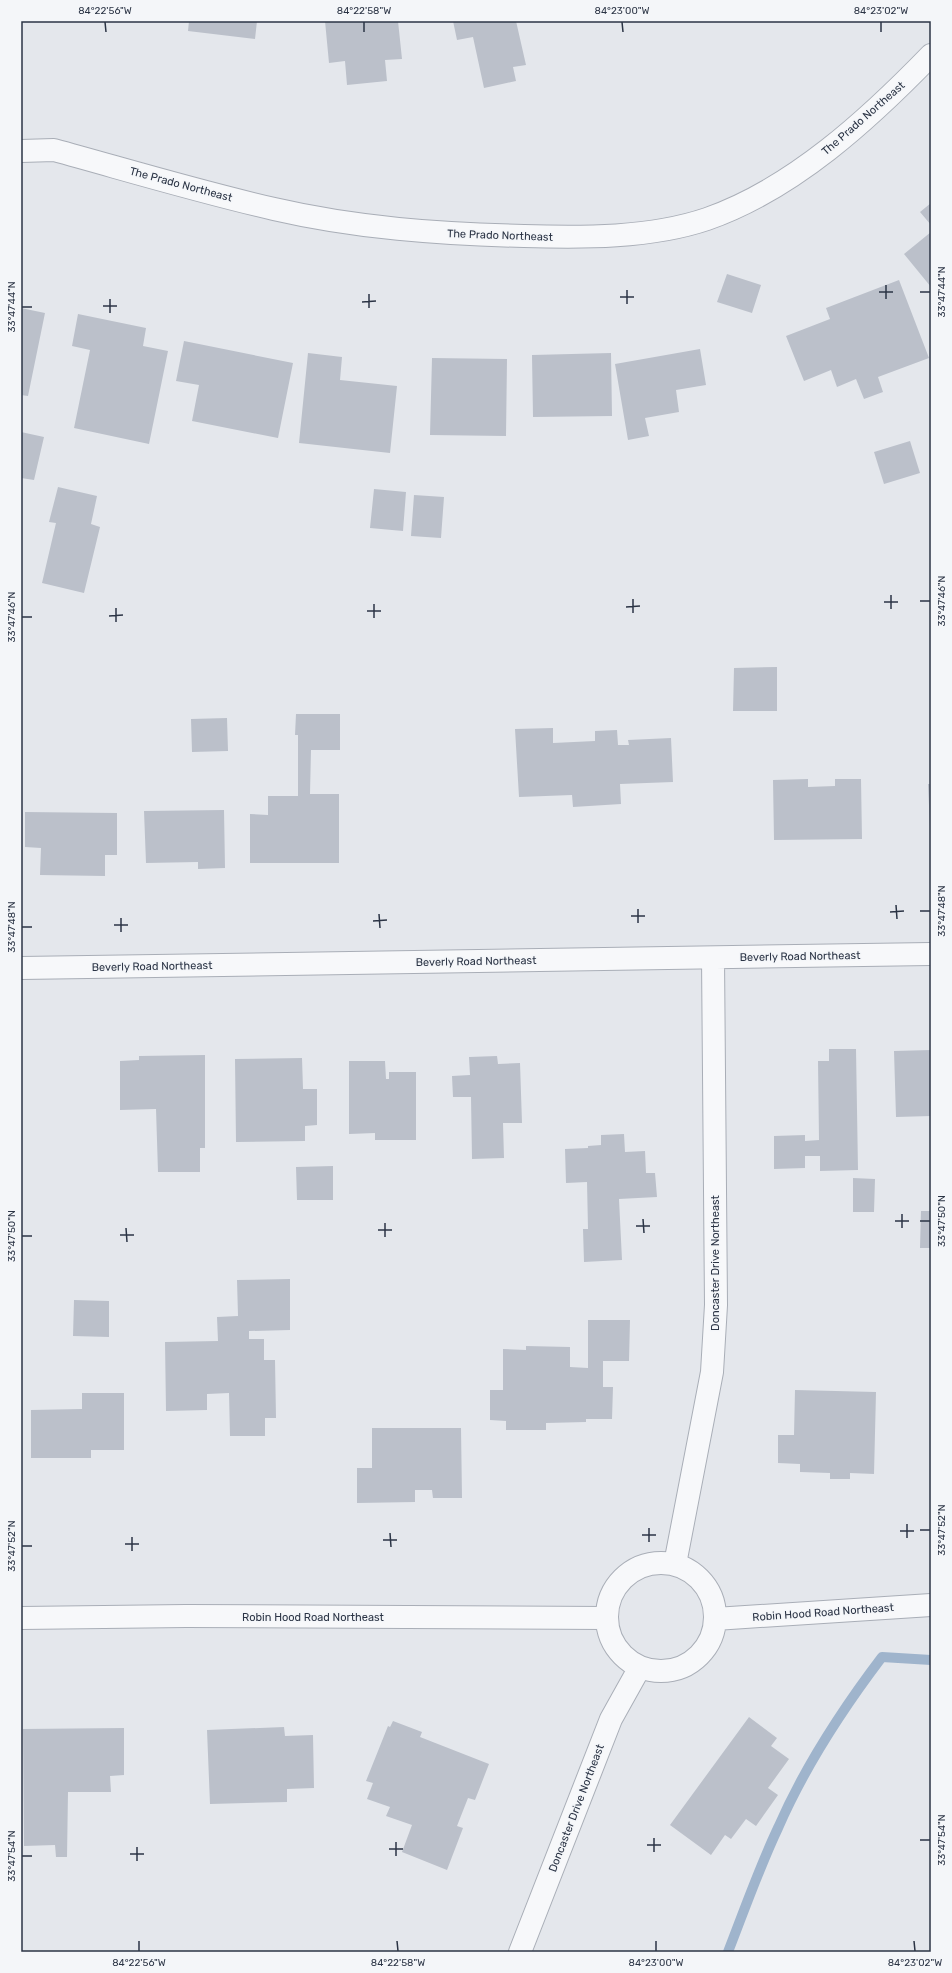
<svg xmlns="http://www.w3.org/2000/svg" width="952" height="1973" viewBox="0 0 952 1973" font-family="Rubik,sans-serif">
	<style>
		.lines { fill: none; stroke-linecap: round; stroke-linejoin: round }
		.stream { stroke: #9fb4cc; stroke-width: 10 }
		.building { fill: #bbc0ca }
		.street-casing { stroke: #a9aeb7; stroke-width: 24 }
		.street { stroke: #f7f8fa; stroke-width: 22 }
		.ticks { fill: none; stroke: #2b3445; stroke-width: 1.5 }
		.labels { text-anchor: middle; stroke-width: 3; stroke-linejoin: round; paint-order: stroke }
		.street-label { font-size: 11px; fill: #2b3445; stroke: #f4f6f9 }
		.neatline { fill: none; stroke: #2b3445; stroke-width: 1.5 }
		.ticks-label { font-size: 10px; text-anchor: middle; fill: #2b3445 }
	</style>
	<rect width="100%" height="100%" fill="#e4e7ec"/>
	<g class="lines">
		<path class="stream" d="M728 1952C744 1911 759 1868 778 1828 805 1766 841 1711 882 1657L931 1660"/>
	</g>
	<path class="building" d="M189 21H257L255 39 188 31Z
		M325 21H398L402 59 385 60 387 81 347 85 345 61 329 63Z
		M453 21H516L526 65 513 67 516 81 484 88 473 37 457 40Z
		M931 203V225L920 212Z
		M931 232V287L904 254Z
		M727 274 761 285 752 313 717 302Z
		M899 280 929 358 878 377 883 392 864 399 856 379 837 387 831 370 804 381 786 336 830 319 826 308Z
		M21 308 45 313 28 396 21 395Z
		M78 314 146 328 143 346 168 351 149 444 74 428 90 350 72 346Z
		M184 341 293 363 278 438 192 421 199 385 176 381Z
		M700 349 706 385 676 390 679 412 645 418 649 436 628 440 615 364Z
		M308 353 342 357 340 380 397 386 390 453 299 443Z
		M611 353 612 416 533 417 532 355Z
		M432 358 507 359 506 436 430 435Z
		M21 432 44 437 34 480 21 478Z
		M910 441 920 473 884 484 874 452Z
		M58 487 97 496 91 524 100 527 84 593 42 583 56 523 49 522Z
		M374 489 406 492 403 531 370 528Z
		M414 495 444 497 441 538 411 536Z
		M777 667V711H733L734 668Z
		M296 714H340V750H311L310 794H339V863H250V814L268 815V796H298V735H295Z
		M227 718 228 751 192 752 191 719Z
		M553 728V743L595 741V731L617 730 618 745H629L628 740 671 738 673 782 620 784 621 804 573 807 572 795 519 797 515 729Z
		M808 779V787L835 786V779H861L862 839 774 840 773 780Z
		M928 784H931V827H930Z
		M224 810 225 868 198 869V862L146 863 144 811Z
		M25 812 117 813V855H105V876L40 875 41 848 25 847Z
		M829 1049H856L858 1170 820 1171V1156H805V1168L774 1169V1136L805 1135V1141L819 1140 818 1061H829Z
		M931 1050V1116L896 1117 894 1051Z
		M205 1055V1148H200V1172H158L156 1109 120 1110V1061L139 1060V1056Z
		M497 1056 498 1064 520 1063 522 1123H503L504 1158 472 1159 471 1097H453L452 1076 470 1075 469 1057Z
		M302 1058 303 1089H317V1125L305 1126V1141L236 1142 235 1059Z
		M349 1061H385L386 1079H389V1072H416V1140H375V1133L349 1134Z
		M624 1134 625 1152 645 1151 646 1173H655L657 1197 619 1199 622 1260 584 1262 583 1229H588L587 1182 566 1183 565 1149 588 1148V1146L601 1145V1135Z
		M333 1166V1200H297L296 1167Z
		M853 1178 875 1179 874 1212H853Z
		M921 1211H931V1248H920Z
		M290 1279V1330L249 1331V1339H264V1360H275L276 1418H265V1436H230L229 1393 207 1394V1410L166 1411 165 1342 218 1341 217 1317 238 1316 237 1280Z
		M74 1300 109 1301V1337L73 1336Z
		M588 1320H630L629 1361H603V1387H613L612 1419H586V1422L546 1423V1430H506V1421L490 1420V1390H503V1349L526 1350V1346L570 1347V1367L588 1368Z
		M795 1390 876 1392 874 1474 850 1473V1479H830V1473L800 1472V1464L778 1463V1435H794Z
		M82 1393H124V1450H91V1458H31V1410L82 1409Z
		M372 1428H461L462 1498H433L432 1490H415V1502L357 1503V1468H372Z
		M749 1717 777 1738 771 1746 789 1759 768 1788 778 1795 756 1826 746 1819 731 1839 725 1835 711 1855 670 1825Z
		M393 1721 422 1732 420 1737 489 1764 475 1800 468 1798 457 1826 463 1828 447 1870 402 1852 412 1825 386 1816 390 1807 367 1799 373 1783 366 1781 388 1726 390 1727Z
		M284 1727 285 1736 313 1735 314 1788 287 1789V1802L210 1804 207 1730Z
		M124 1728V1775L110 1776 111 1792H68L67 1857H56L55 1845 24 1846 23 1729Z"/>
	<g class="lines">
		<defs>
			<path id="street" d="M21 151 54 150C127 170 200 192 274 209 356 228 440 234 524 236 582 238 651 238 707 219 793 189 869 119 931 55
				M21 968 931 954
				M607 1617a54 54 0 1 1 108 0a54 54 0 1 1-108 0Z
				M675 1564 712 1372 716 1305 713 958
				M21 1618 186 1616 606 1618
				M715 1619 931 1605
				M520 1952 611 1719 640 1667"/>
		</defs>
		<use href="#street" class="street-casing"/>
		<use href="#street" class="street"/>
	</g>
	<path class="ticks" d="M105 22 106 32M364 22V32M622 22 623 32M881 22V32M886 285V299M627 290V304M879 292H893M920 292H930M369 294V308M620 297H634M110 299V313M362 302 376 301M103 306H117M22 307H32M891 595V609M633 599V613M920 601H930M884 602H898M374 604V618M626 607 640 606M116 608V622M367 611H381M109 616 123 615M22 617H32M896 905 897 919M638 909V923M920 911H930M890 912 904 911M379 914 380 928M631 916H645M121 918V932M373 921 387 920M114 925H128M22 927H32M902 1214V1228M643 1219 644 1233M895 1221H909M920 1221H930M385 1223V1237M636 1226H650M126 1228 127 1242M378 1230H392M120 1235H134M22 1236H32M907 1524V1538M649 1528V1542M920 1530H930M900 1531H914M390 1533 391 1547M642 1535H656M132 1537V1551M383 1540H397M125 1544H139M22 1546H32M654 1838V1852M920 1840H930M396 1842V1856M647 1845H661M137 1847V1861M389 1849H403M130 1854H144M22 1856H32M139 1941V1951M397 1941 398 1951M656 1941V1951M914 1941 915 1951"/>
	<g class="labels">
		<g class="street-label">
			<text transform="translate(863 118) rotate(-41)" y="4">The Prado Northeast</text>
			<text transform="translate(181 184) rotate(15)" y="4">The Prado Northeast</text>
			<text transform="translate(500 235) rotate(2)" y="4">The Prado Northeast</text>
			<text transform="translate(800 956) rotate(-1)" y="4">Beverly Road Northeast</text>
			<text transform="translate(476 961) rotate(-1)" y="4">Beverly Road Northeast</text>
			<text transform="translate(152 966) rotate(-1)" y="4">Beverly Road Northeast</text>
			<text transform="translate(715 1263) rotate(-90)" y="4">Doncaster Drive Northeast</text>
			<text transform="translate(823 1612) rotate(-4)" y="4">Robin Hood Road Northeast</text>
			<text x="313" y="1621">Robin Hood Road Northeast</text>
			<text transform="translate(576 1808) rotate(-69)" y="4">Doncaster Drive Northeast</text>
		</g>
	</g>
	<rect width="952" height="1973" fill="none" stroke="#f4f6f9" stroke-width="44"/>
	<rect x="22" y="22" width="908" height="1929" class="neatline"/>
	<g class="ticks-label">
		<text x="105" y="14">84°22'56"W</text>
		<text x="364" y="14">84°22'58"W</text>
		<text x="622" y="14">84°23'00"W</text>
		<text x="881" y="14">84°23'02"W</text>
		<text transform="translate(941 292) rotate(-90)" y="4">33°47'44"N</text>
		<text transform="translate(11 307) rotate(-90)" y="4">33°47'44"N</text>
		<text transform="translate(941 601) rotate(-90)" y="4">33°47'46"N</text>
		<text transform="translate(11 617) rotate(-90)" y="4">33°47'46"N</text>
		<text transform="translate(941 911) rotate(-90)" y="4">33°47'48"N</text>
		<text transform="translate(11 927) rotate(-90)" y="4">33°47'48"N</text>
		<text transform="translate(941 1221) rotate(-90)" y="4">33°47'50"N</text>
		<text transform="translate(11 1236) rotate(-90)" y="4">33°47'50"N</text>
		<text transform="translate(941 1530) rotate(-90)" y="4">33°47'52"N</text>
		<text transform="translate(11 1546) rotate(-90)" y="4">33°47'52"N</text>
		<text transform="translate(941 1840) rotate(-90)" y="4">33°47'54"N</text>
		<text transform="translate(11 1856) rotate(-90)" y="4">33°47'54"N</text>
		<text x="139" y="1966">84°22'56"W</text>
		<text x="398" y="1966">84°22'58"W</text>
		<text x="656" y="1966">84°23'00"W</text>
		<text x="915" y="1966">84°23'02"W</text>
	</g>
</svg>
